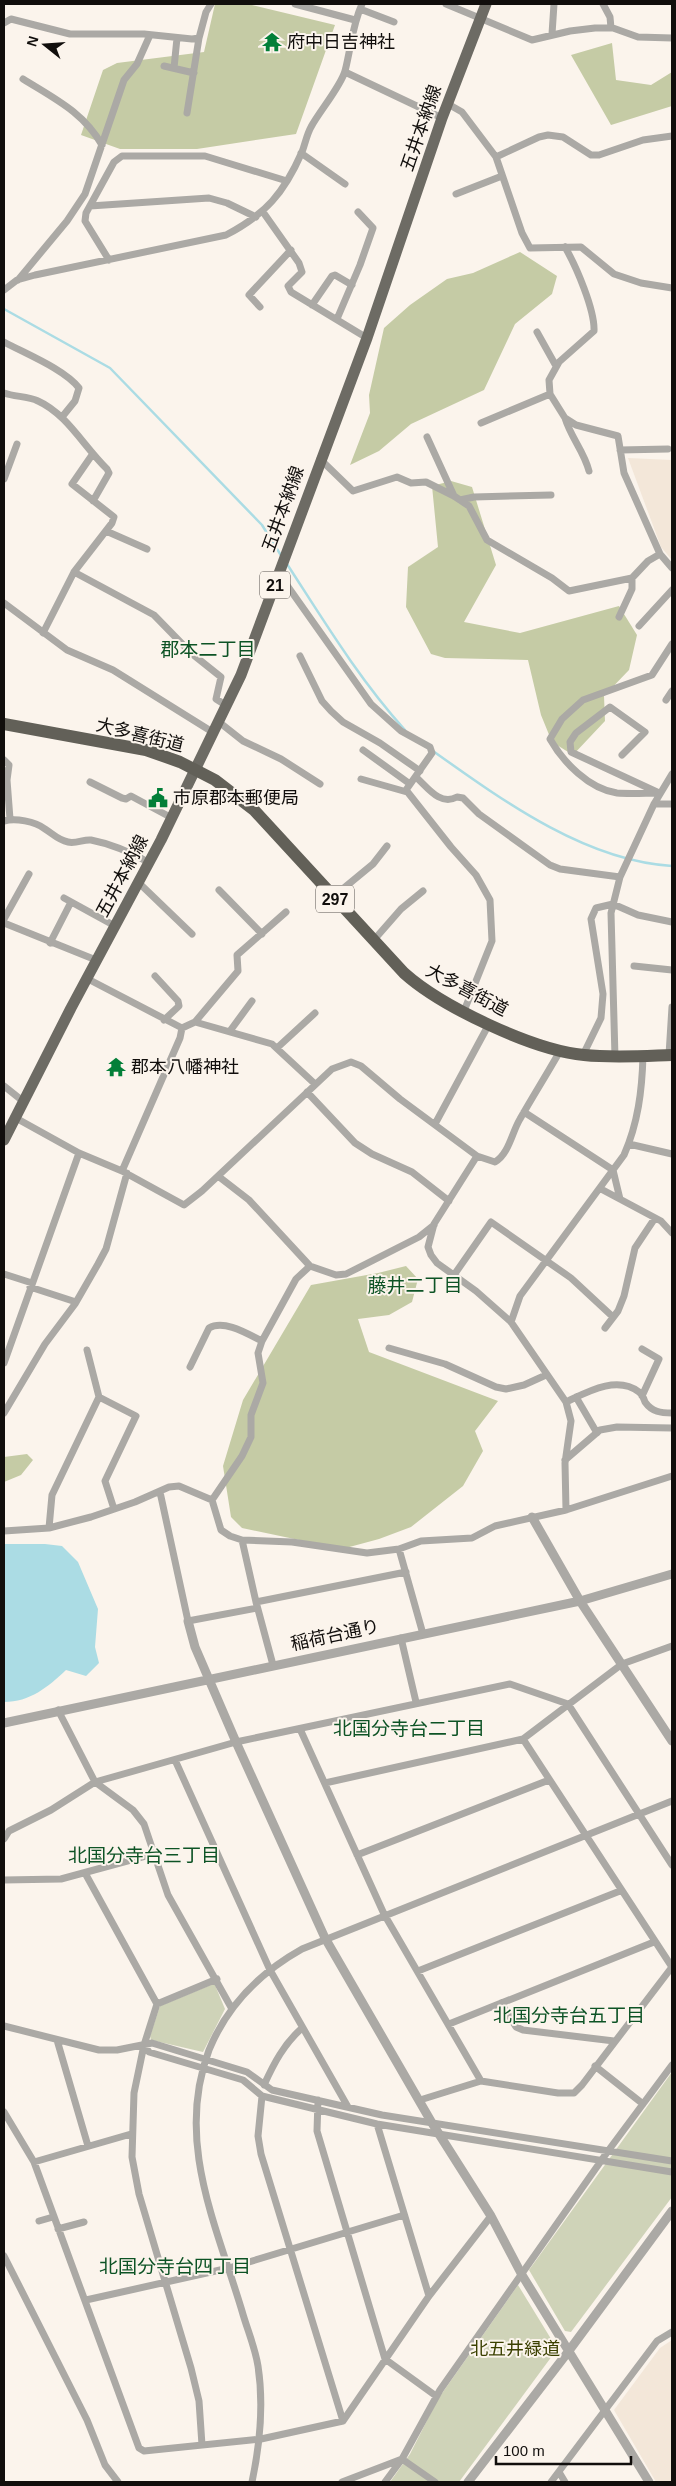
<svg xmlns="http://www.w3.org/2000/svg" width="676" height="2486" viewBox="0 0 676 2486" font-family="Arial,'Noto Sans JP',sans-serif">
	<style>
		.built { fill: #f3e7d9 }
		.green { fill: #cfd3b8 }
		.forest { fill: #c5cba5 }
		.water { fill: #abdce4 }
		.lines { fill: none; stroke-linecap: round; stroke-linejoin: round }
		.stream { stroke: #abdce4; stroke-width: 2.5 }
		.minor { stroke: #aba9a5; stroke-width: 7 }
		.tertiary { stroke: #aba9a5; stroke-width: 9 }
		.primary { stroke: #6d6b64; stroke-width: 11 }
		.trunk { stroke: #626058; stroke-width: 12 }
		.labels { text-anchor: middle; stroke-width: 4; stroke-linejoin: round; paint-order: stroke }
		.shield { fill: #fbf4ec; stroke: #57534f; stroke-width: 1 }
		.shield-label { font-size: 16px; font-weight: bold; fill: #110e0c }
		.poi-label { font-size: 18px; fill: #110e0c; stroke: #fbf4ec; text-anchor: start }
		.street-label { font-size: 18px; fill: #110e0c; stroke: #fbf4ec }
		.park-label { font-size: 18px; fill: #3b4000; stroke: #fbf4ec }
		.neighbourhood-label { font-size: 19px; fill: #0d5325; stroke: #fbf4ec }
	</style>
	<rect width="100%" height="100%" fill="#fbf4ec"/>
	<path class="built" d="M628 458 672 460V560L661 547Z
		M672 2340V2482H656L614 2410 660 2348Z"/>
	<path class="green" d="M211 1985H215L225 2009 203 2052 151 2040 150 2036 160 2006Z
		M672 2072V2197L571 2332 565 2331 529 2270Z
		M518 2285 556 2347 555 2352 459 2482H390L410 2454 438 2399Z"/>
	<path class="forest" d="M215 4H248L335 25 296 134 197 149H120L81 135 103 70 117 63 204 52Z
		M612 43 616 80 651 85 672 72V106L611 125 571 55Z
		M520 252 557 276 552 294 515 324 484 390 411 424 379 451 350 465 370 413 369 395 384 328 410 305 447 279 473 273Z
		M451 481 472 487 496 565 464 622 520 633 619 606 637 635 629 670 604 696 605 721 573 755 552 742 541 715 528 660 445 658 431 654 406 607 408 567 438 547 432 486Z
		M406 1266 418 1279 412 1302 389 1315 358 1319 369 1352 498 1401 475 1431 483 1451 463 1486 411 1527 379 1539 342 1549 242 1528 231 1517 223 1466 243 1400 311 1285 378 1273Z
		M27 1454 33 1460 21 1475 4 1482V1457Z"/>
	<path class="water" d="M4 1544H45L62 1546 78 1562 98 1609 95 1647 99 1663 86 1676 66 1670C48 1687 30 1702 4 1702Z"/>
	<g class="lines">
		<path class="stream" d="M4 309 110 368 262 525 282 557
			M287 564C324 621 359 679 405 730
			M433 751C502 800 585 861 672 866"/>
		<path class="minor" d="M295 4 355 20
			M446 4 532 40 570 31 595 28H613L638 37 672 38
			M603 4 610 17 611 28
			M360 9 394 22
			M4 23 11 19 70 34H144L192 39 199 38 206 12 211 4
			M552 34 554 4
			M164 66 194 73
			M174 68 177 38
			M345 72 442 118
			M23 79C55 99 83 112 102 145
			M448 104 462 112 496 157 522 233 530 248 581 247 614 274 641 283 672 288
			M187 113 199 38
			M301 153 345 184
			M496 157 539 137 548 135 563 137 591 155H599L643 140 672 136
			M456 194 502 176
			M90 206 209 198 227 203 256 217
			M263 212 299 263 302 272 288 286 291 292 367 338
			M565 247C576 266 595 310 594 331L559 362 549 380 550 394 565 418 576 425 618 436 624 473 660 554 672 568
			M109 260 85 221 86 213 114 162 122 156H205L287 181
			M18 280 67 221 85 194 124 80 137 64 150 35
			M4 290 17 280 35 275 226 235C266 214 284 193 302 152 305 144 307 134 311 127 319 112 341 86 345 71 351 48 352 26 362 4
			M312 305 332 276 335 275 352 285
			M260 307 249 295 291 250
			M337 319 360 265 373 228 358 212
			M537 332 556 366
			M4 342C26 354 64 369 79 388L75 401 62 417
			M4 393C15 397 28 396 38 401 67 414 84 447 107 469L109 473 93 501
			M565 418C571 438 584 451 589 471
			M481 423 550 394
			M427 437 454 496
			M620 450 668 449
			M320 459 353 491 397 477 411 483 426 482 454 496 469 506 487 540 552 578 569 591 632 578 648 561 660 554
			M4 479 17 444
			M460 500 474 497 551 495
			M106 531 147 549
			M74 572 154 615 191 653 221 677 216 699 227 706
			M279 574 371 704 401 731 430 747 432 753 406 790 451 847 476 875 490 900 492 941 464 1011
			M4 603 67 650 113 670 214 733
			M619 617 632 589V578
			M639 626 672 590
			M43 633 74 572 112 523 114 517 72 484 92 455
			M300 656 322 701 331 711 343 722 380 743 420 771
			M666 700 672 691
			M219 722 243 741 281 759 320 784
			M363 750 410 784
			M622 755 645 732 610 707 576 733 570 742 571 752 657 792
			M4 760 9 765 7 780 10 819
			M416 777C428 788 440 806 457 797L463 798 479 814 550 865 560 869 620 877
			M361 779 407 792
			M90 782 122 798 126 799 131 796 172 818
			M660 793C646 793 631 794 617 793 589 789 563 762 550 739L562 719 583 700 652 675 672 644
			M654 804H672
			M4 821C15 818 35 821 45 829 53 834 58 840 68 842 76 844 84 839 91 840 112 844 132 853 150 863
			M139 883 192 934
			M219 890 262 934
			M333 897 373 864 387 846
			M64 898 115 926
			M4 919 29 874
			M4 923 96 960
			M373 941 401 909 423 891
			M50 943 71 902
			M634 966 672 970
			M155 976 178 1001 179 1006 164 1020
			M86 978 182 1028
			M195 1022 238 971 237 955 286 912
			M182 1028 195 1022 272 1044 315 1084
			M230 1031 252 1001
			M277 1048 315 1013
			M583 1055 601 1018 603 994 591 919 596 908 613 904 638 915 672 922
			M669 1055 672 1007
			M615 1057 611 913 620 877 654 804 672 774
			M4 1086 24 1102
			M307 1092 355 1143 372 1154 412 1172 449 1201
			M524 1112 613 1170 620 1199
			M14 1117 79 1153 122 1171 184 1205 202 1191 332 1069 351 1062 361 1066 400 1099 477 1156 495 1162C509 1154 512 1132 520 1119 533 1096 547 1074 560 1051
			M435 1124 489 1024
			M629 1144 672 1154
			M477 1156 434 1224 428 1247 431 1255 437 1263 476 1291 511 1322 566 1402 571 1421 565 1463 566 1510
			M122 1171 180 1038 182 1028
			M218 1176 249 1200 310 1266 336 1275 346 1274 419 1237 434 1225
			M601 1189 661 1221 672 1233
			M310 1266 296 1279 262 1341 258 1353 263 1383 251 1415V1437L242 1456 212 1500 221 1530 230 1536 242 1540 292 1542 367 1553 399 1549 421 1541 472 1538 495 1526 566 1510 672 1476
			M4 1274 32 1283
			M454 1275 491 1222 571 1278 613 1317
			M30 1287 76 1302
			M511 1322 520 1296 624 1155C638 1123 642 1091 643 1056
			M605 1328 618 1311 624 1296 635 1248 655 1218
			M389 1348 445 1364 496 1387 506 1389 524 1385 546 1375
			M642 1349 659 1359 642 1396
			M4 1363 79 1153
			M190 1367 209 1328C224 1319 248 1334 262 1341
			M99 1397 136 1416 105 1481 114 1509
			M576 1397 597 1433
			M566 1402C587 1392 617 1375 639 1392 642 1394 644 1399 645 1402 652 1412 661 1413 672 1413
			M4 1413 45 1344 75 1304 98 1264 106 1249 127 1173
			M565 1460 600 1430 617 1427 672 1428
			M160 1492 188 1621 257 1608
			M49 1528 52 1495 99 1397 87 1350
			M4 1531 49 1528 91 1517 135 1502 169 1487 179 1486 212 1500
			M242 1540 256 1602 273 1665
			M399 1549 423 1634
			M256 1602 406 1572
			M401 1638 416 1702
			M58 1710 95 1782 133 1810 144 1824 168 1895 232 2009
			M300 1729 384 1914 481 2081
			M523 1739 672 1967
			M175 1760 270 1970 348 2107
			M325 1783 523 1739 622 1664 672 1646
			M4 1839 9 1831 51 1810 95 1782 236 1742 510 1684 568 1704 672 1865
			M357 1855 549 1780
			M85 1873 157 2004 144 2045 134 2093 132 2157 139 2194 191 2368 199 2401 202 2445
			M4 1880 61 1879 153 1854
			M418 1971 620 1891
			M501 2003 516 2027 523 2030 614 2041
			M157 2004 217 1979
			M449 2024 654 1942
			M4 2026 99 2050H117L152 2043 247 2072 272 2090 382 2115 672 2161
			M57 2040 88 2146
			M144 2045 149 2052 243 2080 262 2096 377 2124 672 2172
			M595 2066 643 2104
			M264 2085C274 2063 284 2044 302 2028
			M262 2096 258 2136 261 2154 343 2421
			M318 2100 317 2131 385 2359 436 2396
			M420 2100 481 2081 558 2093H574L582 2085 672 1967
			M4 2112 34 2162 139 2448 144 2451 261 2439 343 2421 429 2296 491 2216
			M377 2124 429 2296
			M34 2162 131 2134
			M39 2221 53 2217
			M58 2229 84 2222
			M4 2256 87 2420 105 2465 118 2482
			M86 2300 229 2268 404 2215
			M402 2459 435 2482
			M559 2472 565 2482
			M252 2482C260 2444 264 2405 258 2366 255 2347 247 2329 242 2311 216 2224 175 2141 209 2050 227 2006 261 1972 302 1949L672 1801
			M342 2482 402 2459
			M385 2482 402 2459 440 2390 608 2151 672 2065
			M551 2482 657 2341 672 2332"/>
		<path class="tertiary" d="M532 1517 580 1601 672 1741
			M188 1621 195 1647 236 1742 325 1938 432 2123 491 2216 522 2275 649 2482
			M4 1723 580 1601 672 1574
			M468 2482 568 2352 672 2211"/>
		<path class="primary" d="M4 1140 71 1008 161 840 241 675 367 338 442 118 486 4"/>
		<path class="trunk" d="M4 724 146 750 180 762 215 780 254 810 404 973C442 1007 533 1050 584 1055 613 1058 643 1056 672 1055"/>
	</g>
	<defs>
		<symbol id="temple-bare" viewBox="-9 -9 18 18"><path d="M0-6L5-2H3V0L6.5 2.5H4V6H1.5V3h-3V6H-4V2.5H-6.5L-3 0V-2H-5Z" fill="#037f38" stroke="#fbf4ec" stroke-width="2.5" paint-order="stroke"/></symbol>
		<symbol id="civic-bare" viewBox="-9 -9 18 18"><path d="M-.6-6.5H3V-4.5H.6V-3L4-1V1h2V6H-6V1h2V-1L-.6-3ZM-1.2 2.5V6h2.4V2.5Z" fill="#037f38" stroke="#fbf4ec" stroke-width="2.5" paint-order="stroke"/></symbol>
	</defs>
	<g fill-rule="evenodd">
		<use href="#temple-bare" x="258" y="28" width="28" height="28"/>
		<use href="#civic-bare" x="144" y="784" width="28" height="28"/>
		<use href="#temple-bare" x="102" y="1053" width="28" height="28"/>
	</g>
	<g class="labels">
		<g class="shield">
			<rect x="260" y="571.5" width="30" height="27" rx="4"/>
			<rect x="316" y="885.5" width="38" height="27" rx="4"/>
		</g>
		<g class="shield-label">
			<text x="275" y="591">21</text>
			<text x="335" y="905">297</text>
		</g>
		<g class="poi-label">
			<text x="287" y="48">府中日吉神社</text>
			<text x="173" y="804">市原郡本郵便局</text>
			<text x="131" y="1073">郡本八幡神社</text>
		</g>
		<g class="street-label">
			<text transform="translate(421 128) rotate(-71)" y="6">五井本納線</text>
			<text transform="translate(283 509) rotate(-70)" y="6">五井本納線</text>
			<text transform="translate(140 735) rotate(14)" y="6">大多喜街道</text>
			<text transform="translate(122 876) rotate(-62)" y="6">五井本納線</text>
			<text transform="translate(467 990) rotate(28)" y="6">大多喜街道</text>
			<text transform="translate(335 1635) rotate(-12)" y="6">稲荷台通り</text>
		</g>
		<g class="park-label">
			<text x="515" y="2355">北五井緑道</text>
		</g>
		<g class="neighbourhood-label">
			<text x="208" y="656">郡本二丁目</text>
			<text x="415" y="1292">藤井二丁目</text>
			<text x="409" y="1735">北国分寺台二丁目</text>
			<text x="144" y="1862">北国分寺台三丁目</text>
			<text x="569" y="2022">北国分寺台五丁目</text>
			<text x="175" y="2273">北国分寺台四丁目</text>
		</g>
	</g>
	<rect width="676" height="2486" fill="none" stroke="#110e0c" stroke-width="10"/>
	<g transform="translate(45 45) rotate(287)" stroke="#fbf4ec" stroke-width="4" paint-order="stroke">
	<path d="M0-4L9 19L0 12L-9 19Z" fill="#110e0c"/>
	<text y="-8" font-size="14" font-weight="bold" text-anchor="middle" fill="#110e0c">N</text>
	</g>
	<path d="M496 2456v8h135v-8" fill="none" stroke="#110e0c" stroke-width="2.5"/>
	<text x="503" y="2456" font-size="15" fill="#110e0c" stroke="#fbf4ec" stroke-width="4" paint-order="stroke">100 m</text>
</svg>
